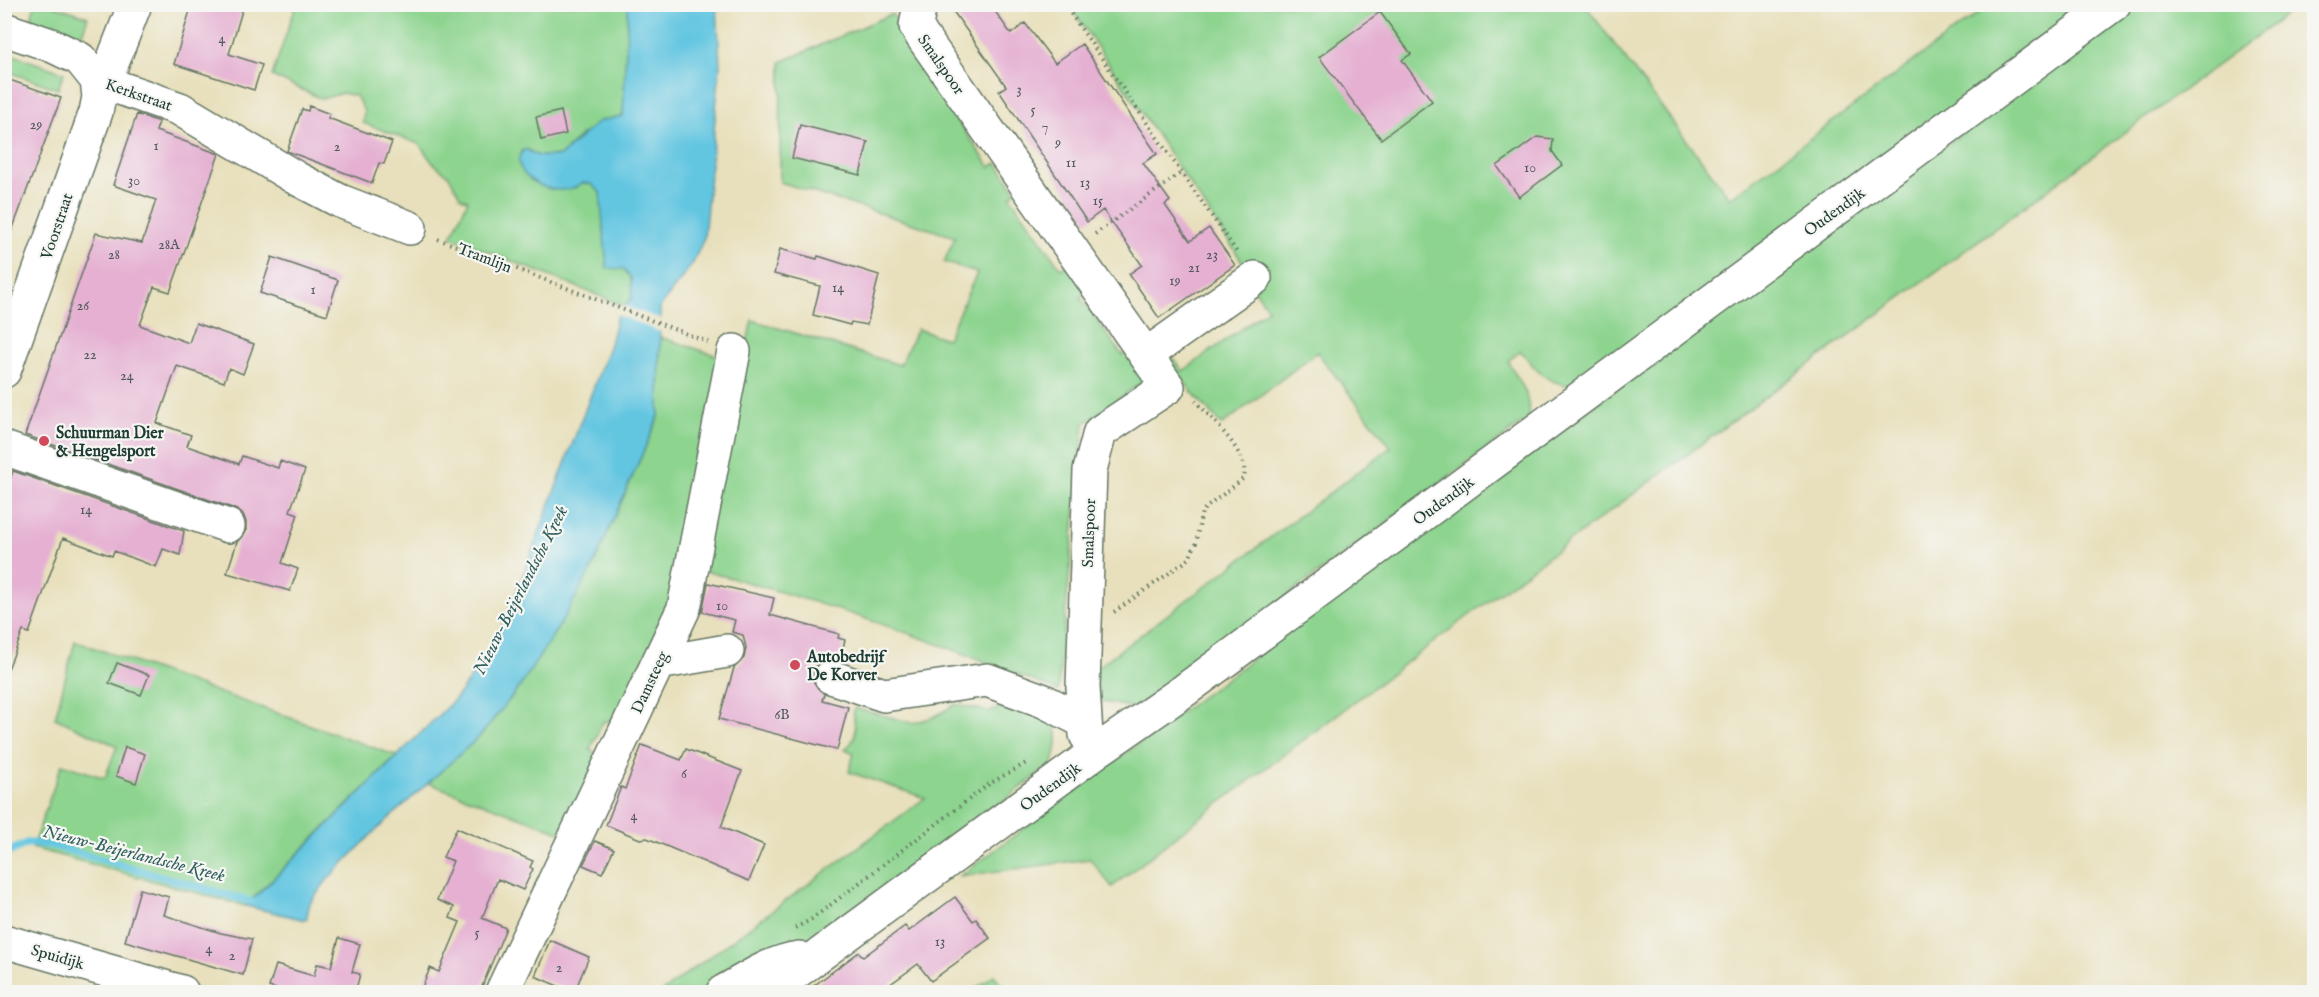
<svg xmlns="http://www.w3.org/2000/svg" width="2319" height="997" viewBox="0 0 2319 997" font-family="'IM FELL English',serif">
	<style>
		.green { fill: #8dd48f; stroke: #568862; stroke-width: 1.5 }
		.water { fill: #63c6e1; stroke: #41828a; stroke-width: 1.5 }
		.pier { fill: #e8e0bc }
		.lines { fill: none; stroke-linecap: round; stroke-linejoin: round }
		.stream { stroke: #63c6e1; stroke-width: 8 }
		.building { fill: #e5b0d2 }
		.minor-casing { stroke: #657664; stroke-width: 36 }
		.path { stroke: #657664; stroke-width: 4; stroke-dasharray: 1.5 4.5; stroke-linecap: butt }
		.minor { stroke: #fff; stroke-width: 33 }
		.poi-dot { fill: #d1495b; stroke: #f6f6f2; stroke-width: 2 }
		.labels { text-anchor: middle; stroke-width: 4.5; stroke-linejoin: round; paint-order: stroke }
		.number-label { font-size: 14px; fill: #505a5c }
		.street-label { font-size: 16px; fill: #1f3d34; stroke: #f6f6f2 }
		.poi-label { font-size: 16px; font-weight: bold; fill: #1f3d34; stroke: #f6f6f2; text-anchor: start }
		.water-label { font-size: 18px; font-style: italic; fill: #305f5f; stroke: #f6f6f2 }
	</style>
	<rect width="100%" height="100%" fill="#f6f6f2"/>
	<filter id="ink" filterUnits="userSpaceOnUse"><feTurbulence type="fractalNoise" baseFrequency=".0167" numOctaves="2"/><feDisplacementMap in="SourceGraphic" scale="12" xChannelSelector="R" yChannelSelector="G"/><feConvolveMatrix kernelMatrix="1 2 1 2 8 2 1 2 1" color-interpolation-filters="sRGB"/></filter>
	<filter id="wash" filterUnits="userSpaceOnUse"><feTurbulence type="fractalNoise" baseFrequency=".008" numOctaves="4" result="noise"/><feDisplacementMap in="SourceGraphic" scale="24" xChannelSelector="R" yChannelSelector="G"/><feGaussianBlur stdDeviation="1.35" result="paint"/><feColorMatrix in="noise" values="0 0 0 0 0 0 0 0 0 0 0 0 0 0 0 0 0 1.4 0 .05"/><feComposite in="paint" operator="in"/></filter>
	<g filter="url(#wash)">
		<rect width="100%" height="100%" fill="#e8e0bc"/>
		<path class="green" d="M35 5H53L88 17 82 35 58 27 59 25 54 23 52 26 31 18Z
			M296 5H628L623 116 581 135 560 156H537L529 150 521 151 520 166 575 188 582 183 591 184 600 192 624 268 631 278 632 297 625 306 451 237 468 200 461 198 449 176 432 162 419 144 363 123 364 111 356 96 342 93 322 99 272 76Z
			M1069 5H1585L1730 198 1989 5H2092L1575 387C1546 383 1538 373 1521 351L1508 361C1519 382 1532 394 1528 419L1134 708 1100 701 1095 669 1391 447 1317 352 1222 425 1191 391 1165 356 1169 353 1183 371 1268 309 1252 286 1256 282Z
			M2135 5H2299L1515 581 1189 826 1112 887 1090 859 960 876Z
			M892 14 958 107 952 113 990 167 997 163 1016 191 1010 196 1061 269 1069 264 1087 292 1080 297 1122 355 1129 351 1145 380 1084 424 1058 691C941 642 821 601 698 569L752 320 900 365 917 329 947 339 977 273 944 262 955 237 780 182 781 62Z
			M5 52 64 73 58 89 5 71Z
			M660 337 728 359 675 612 623 718 603 722 590 750 604 757 568 835 428 783 481 735 521 685 592 568 659 416Z
			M75 641 397 756 245 906 32 848 62 764 105 778 117 746 55 718Z
			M1018 701C1052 717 1065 721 1053 763L837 930 710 992H662L925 798 849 772 854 753 845 749C863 735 851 725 854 708L913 723 934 717 956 704 989 712Z
			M994 975 1007 992H971Z"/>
		<path class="water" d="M628 5H717L720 66 704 238 693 263 660 307 659 416 592 568 561 623 521 685 481 735 374 832 327 880 310 903 306 920 246 906 455 699 482 663 509 612 610 344 617 316 632 298 631 278 624 269 607 268 600 192 591 184 582 183C553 205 501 169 525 149L538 156H560L599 121 623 116Z"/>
		<path class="pier" d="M622 305 663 320V333L615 314Z"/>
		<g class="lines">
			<path class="stream" d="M4 854 28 843 50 845 259 904"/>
		</g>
		<g id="blocks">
			<path class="building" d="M192 4H244L229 54 262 65 254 90 174 64Z
				M948 4H990L1011 34 1025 23 1055 63 1082 44 1157 154 1143 163 1170 201 1165 205 1190 241 1209 228 1235 265 1159 318 1129 274 1142 265 1103 210 1087 222 999 91 1006 86Z
				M1380 12 1411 54 1402 60 1432 101 1381 139 1319 57Z
				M4 78 61 98 7 244H4Z
				M309 106 330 114 328 118 392 142 384 164 379 163 372 183 287 151 302 109 308 111Z
				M561 111 566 134 541 140 536 117Z
				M137 114 159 122 156 131 219 154 170 292 154 287 140 325 189 343 196 323 254 344 243 374 229 368 224 382 177 366 157 423 191 435 187 446 239 464 242 456 278 468 280 461 305 470 290 511 298 514 282 563 298 569 290 591 227 573 237 542 246 532V522L243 514 235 509 25 435 96 233 142 243 156 200 113 185Z
				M800 125 868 142 860 175 792 158Z
				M1537 137 1553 139 1552 151 1562 165 1519 197 1497 166Z
				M780 249 817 259 818 256 879 275 867 325 851 322 850 325 813 315 820 286 774 274Z
				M272 257 338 280 327 315 260 293Z
				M13 471 184 531 180 555 163 549 156 567 114 551 112 556 63 538 29 633 23 631 6 674 4 496Z
				M708 583 774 598 770 615 839 634 838 638 845 640 840 659H827L818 663 813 672V681L824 694 822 700 848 707 837 750 719 719 734 668 744 658 746 648 743 635 732 632 735 620 702 612Z
				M117 663 149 675 141 695 109 683Z
				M642 745 681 760 686 749 742 771 721 827 764 845 749 881 647 838 640 839 606 825 621 787 625 789Z
				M125 747 145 754 136 783 116 776Z
				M457 828 533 861 530 867 533 869 523 890 498 879 482 918 506 928 481 989 483 993H420L430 968 439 972 460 922 450 918 454 907 437 900 453 861 443 857Z
				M595 841 614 849 602 873 583 865Z
				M140 889 169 897 164 915 221 933 252 939 243 975 125 941Z
				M955 897 973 921 976 919 990 938 931 981 918 964 878 993H804L859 952 863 957 905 926 909 931Z
				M339 938 360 944 352 972 360 974 355 993H289L269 987 276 965 314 976 317 964 331 967Z
				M550 940 589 957 574 993 535 976Z"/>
		</g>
	</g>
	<g filter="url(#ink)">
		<use href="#blocks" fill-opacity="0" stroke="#657664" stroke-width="1.5"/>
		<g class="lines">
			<defs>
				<path id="minor" d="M920 4 916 26 922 36 1168 387 1100 432 1090 470 1083 687 1086 735 1097 751
					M4 29 51 45 80 59 97 80 180 109 296 178 340 201 410 228
					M97 80 111 66 135 4
					M1146 355 1255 278
					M4 371 96 112 99 97 97 80
					M4 448 228 526
					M658 663 727 651
					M831 677 884 695 987 680 1044 701 1085 722
					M4 941 182 992
					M502 992 684 608 734 351
					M723 992C747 979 770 962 799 958
					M769 992 1097 751 1185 690 2114 4"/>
			</defs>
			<use href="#minor" class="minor-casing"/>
			<path class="path" d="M1064 4 1239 255
				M1095 234 1181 173
				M438 239 708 342
				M1114 612 1189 559 1196 543 1202 511 1244 478C1250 453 1209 417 1194 399
				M795 928 812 919 989 784 1028 762"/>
			<use href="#minor" class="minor"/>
		</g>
	</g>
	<g class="poi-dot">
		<circle cx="44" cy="441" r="6"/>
		<circle cx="795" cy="665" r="6"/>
	</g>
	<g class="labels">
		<g class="number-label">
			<text x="222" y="43">4</text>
			<text x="1019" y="94">3</text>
			<text x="1033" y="114">5</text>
			<text x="36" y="129">29</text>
			<text x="1045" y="131">7</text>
			<text x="1058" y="147">9</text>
			<text x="156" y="150">1</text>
			<text x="337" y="151">2</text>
			<text x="1071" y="167">11</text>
			<text x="1530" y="172">10</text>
			<text x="134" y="185">30</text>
			<text x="1085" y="187">13</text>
			<text x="1098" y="205">15</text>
			<text x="169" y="249">28A</text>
			<text x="114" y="259">28</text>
			<text x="1212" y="259">23</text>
			<text x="1194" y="272">21</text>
			<text x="1175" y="285">19</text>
			<text x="838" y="292">14</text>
			<text x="313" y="294">1</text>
			<text x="83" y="310">26</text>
			<text x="90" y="359">22</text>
			<text x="127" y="380">24</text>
			<text x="86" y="514">14</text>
			<text x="722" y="610">10</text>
			<text x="782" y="719">6B</text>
			<text x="684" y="778">6</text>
			<text x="634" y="820">4</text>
			<text x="477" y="937">5</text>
			<text x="940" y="946">13</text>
			<text x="209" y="953">4</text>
			<text x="232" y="960">2</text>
			<text x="559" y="972">2</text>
		</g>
		<g class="street-label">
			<text transform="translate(942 64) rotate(55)" y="6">Smalspoor</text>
			<text transform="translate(139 94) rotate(19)" y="6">Kerkstraat</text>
			<text transform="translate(1834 211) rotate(-36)" y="6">Oudendijk</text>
			<text transform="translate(56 226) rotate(-71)" y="6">Voorstraat</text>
			<text transform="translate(485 257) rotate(21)" y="6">Tramlijn</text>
			<text transform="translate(1443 500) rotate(-36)" y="6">Oudendijk</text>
			<text transform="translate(1088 533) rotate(-88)" y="6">Smalspoor</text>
			<text transform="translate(649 682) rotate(-65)" y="6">Damsteeg</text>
			<text transform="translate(1050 786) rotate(-36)" y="6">Oudendijk</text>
			<text transform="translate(58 956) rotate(16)" y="6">Spuidijk</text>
		</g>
		<g class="poi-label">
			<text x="56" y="438">Schuurman Dier<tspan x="56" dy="18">&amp; Hengelsport</tspan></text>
			<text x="807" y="662">Autobedrijf<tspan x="807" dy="18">De Korver</tspan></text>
		</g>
		<g class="water-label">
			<text transform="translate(520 590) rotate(-63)" y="6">Nieuw-Beijerlandsche Kreek</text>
			<text transform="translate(134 853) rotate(14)" y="6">Nieuw-Beijerlandsche Kreek</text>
		</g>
	</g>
	<rect width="2319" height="997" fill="none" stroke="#f6f6f2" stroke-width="24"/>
</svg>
